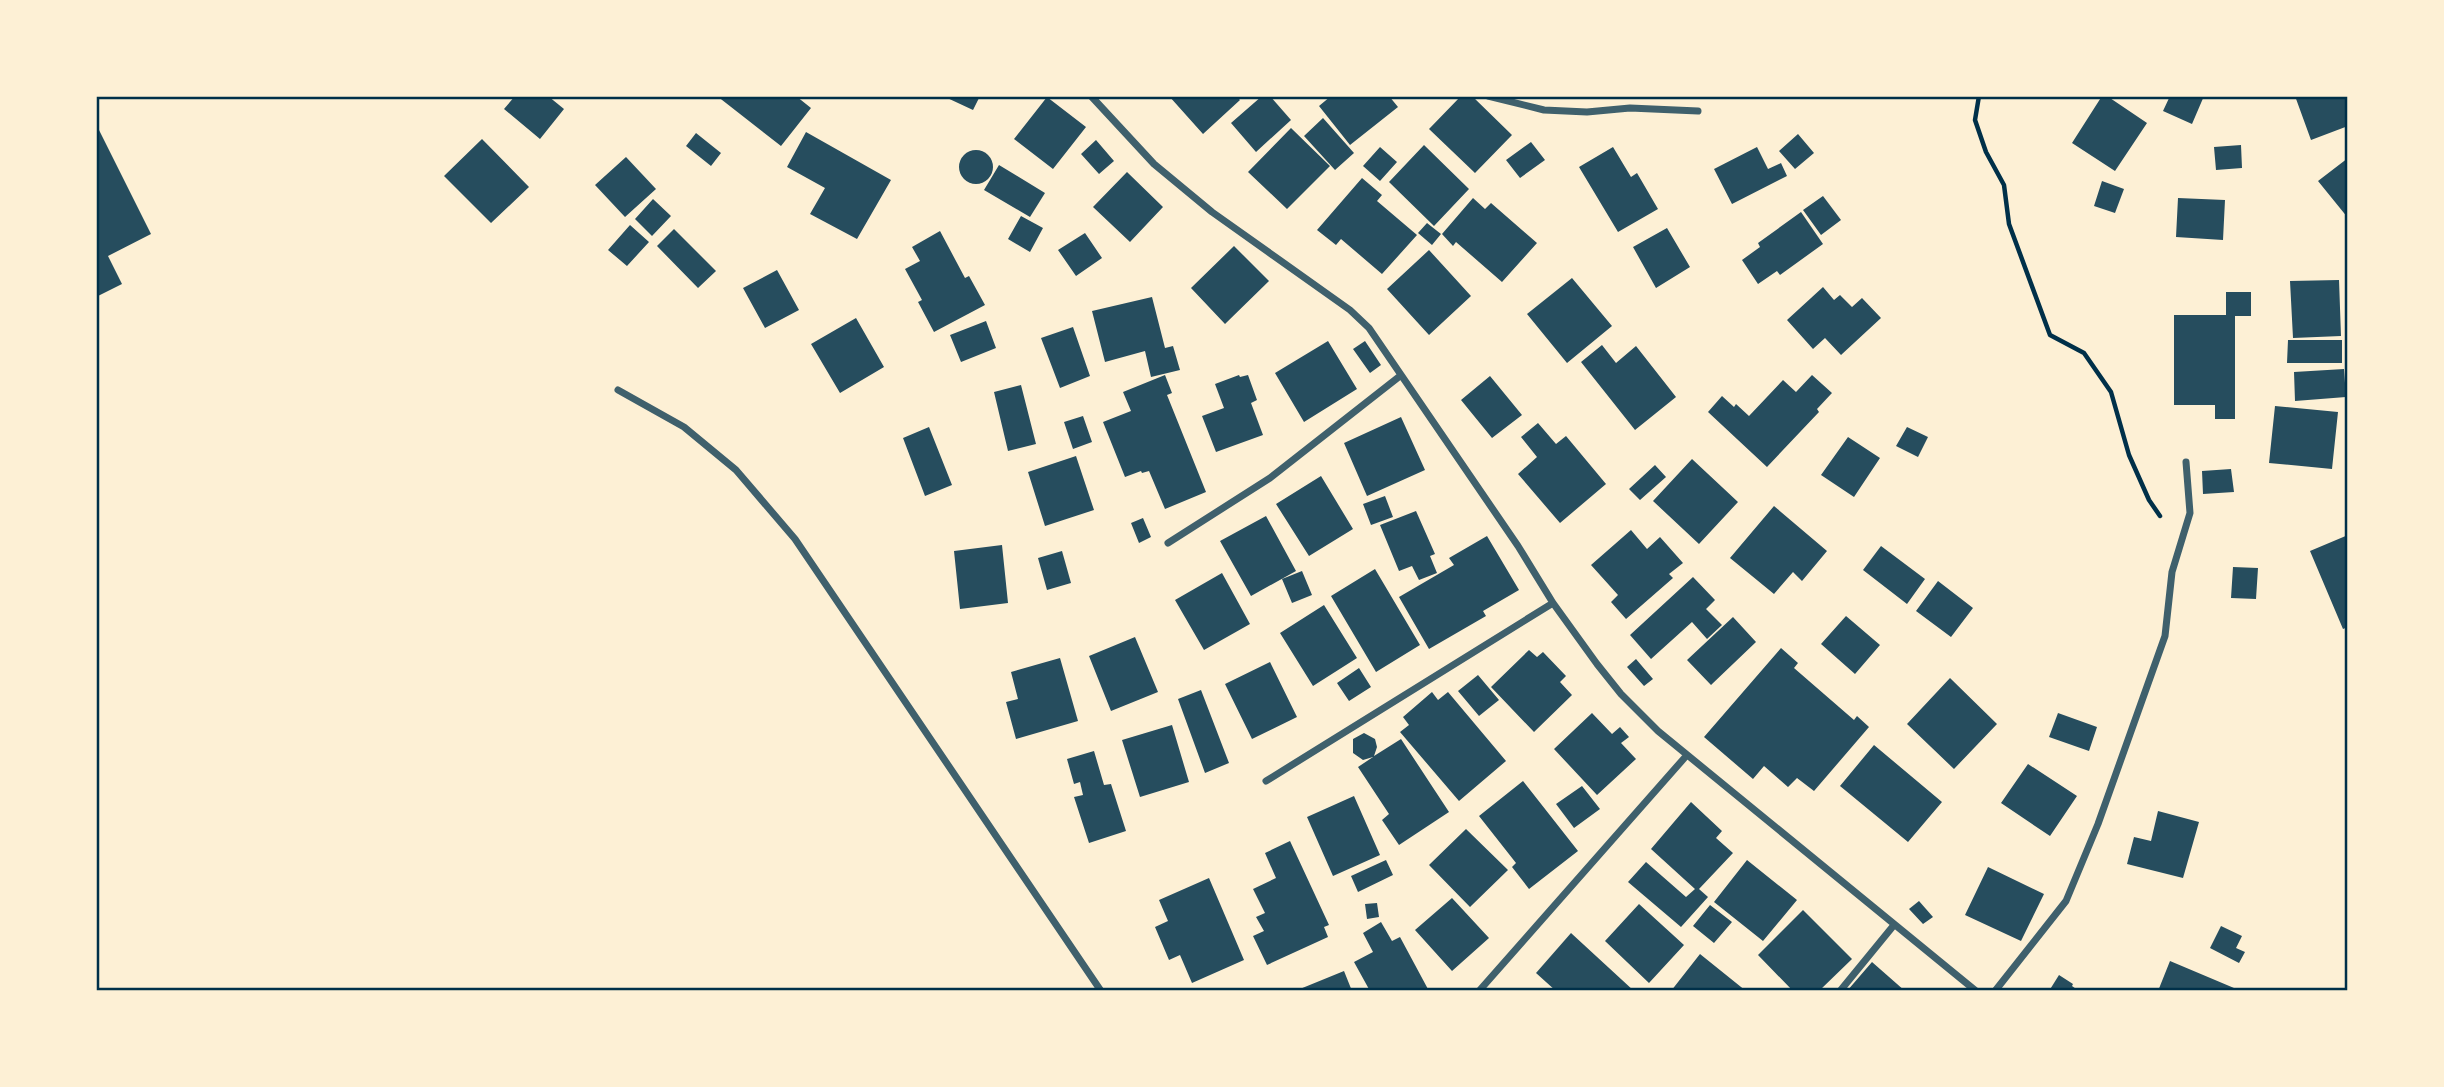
<svg xmlns="http://www.w3.org/2000/svg" width="2444" height="1087" viewBox="0 0 2444 1087" font-family="Commissioner,sans-serif">
	<style>
		.building { fill: #264d5e }
		.lines { fill: none; stroke-linecap: round; stroke-linejoin: round }
		.path { stroke: #003049; stroke-width: 4.5 }
		.minor { stroke: #3f606c; stroke-width: 7 }
		.neatline { fill: none; stroke: #003049; stroke-width: 2.5 }
	</style>
	<rect width="100%" height="100%" fill="#fdf0d5"/>
	<path class="building" d="M515 96H548L564 109 540 139 504 109Z
		M717 96H796L811 108 781 146Z
		M943 96H980L973 110Z
		M1169 96H1236L1240 100 1203 134Z
		M1262 96H1270L1291 120 1256 152 1231 123Z
		M1331 96H1389L1398 107 1350 145 1319 106Z
		M1461 96H1472L1512 135 1475 173 1429 129Z
		M2102 96H2107L2147 123 2115 171 2072 143Z
		M2170 96H2204L2192 124 2163 111Z
		M2295 96H2348V126L2311 140Z
		M1047 97 1086 127 1053 169 1014 139Z
		M1323 118 1354 153 1335 170 1304 136Z
		M96 124 151 234 108 256 122 284 96 297Z
		M1291 128 1330 166 1287 209 1248 172Z
		M806 132 891 180 857 239 810 214 825 188 787 167Z
		M696 133 721 153 711 166 686 146Z
		M1798 134 1814 153 1795 169 1779 151Z
		M482 139 529 187 491 223 444 176Z
		M1096 140 1114 161 1099 174 1081 154Z
		M1531 142 1545 160 1520 178 1506 160Z
		M1424 145 1469 189 1434 226 1389 182Z
		M2241 145 2242 168 2216 170 2214 147Z
		M1380 147 1397 162 1380 181 1363 166Z
		M1613 147 1631 177 1637 173 1658 209 1618 232 1579 167Z
		M1757 147 1768 169 1781 163 1787 176 1732 204 1714 169Z
		M959 167a17 17 0 1 1 34 0a17 17 0 1 1-34 0Z
		M626 157 656 189 625 217 595 185Z
		M2348 158V218L2318 181Z
		M999 165 1045 193 1030 217 984 190Z
		M1127 172 1163 207 1130 242 1093 207Z
		M1362 178 1382 195 1377 201 1417 235 1382 274 1341 239 1336 245 1317 230Z
		M2102 181 2124 189 2115 213 2094 206Z
		M1823 196 1841 220 1821 235 1803 210Z
		M1473 198 1485 209 1491 203 1537 243 1502 282 1456 242 1453 246 1442 234Z
		M2178 198 2225 200 2223 240 2176 237Z
		M653 199 671 216 652 236 635 219Z
		M1801 212 1823 244 1780 275 1777 271 1758 284 1742 260 1760 247 1758 243Z
		M1021 216 1043 228 1030 252 1008 239Z
		M1427 223 1441 234 1432 245 1418 233Z
		M630 225 649 242 627 266 608 250Z
		M1667 228 1690 267 1656 288 1633 247Z
		M674 229 716 271 698 288 657 246Z
		M940 231 965 278 969 276 985 305 934 332 918 302 922 300 905 269 920 261 912 247Z
		M1085 233 1102 258 1076 276 1058 250Z
		M1234 246 1269 281 1225 324 1191 288Z
		M1429 250 1471 296 1429 335 1387 289Z
		M777 270 799 310 765 328 743 288Z
		M1572 278 1612 326 1567 363 1527 314Z
		M2339 280 2341 336 2293 338 2290 281Z
		M1823 287 1834 300 1840 295 1852 307 1862 298 1881 318 1841 355 1825 338 1813 349 1787 320Z
		M2226 292H2251V316H2235V419H2215V405H2174V315H2226Z
		M1152 297 1165 348 1173 346 1180 370 1151 377 1145 351 1105 362 1092 311Z
		M856 318 884 367 840 393 811 344Z
		M986 321 996 348 961 362 950 335Z
		M1073 327 1090 376 1060 388 1041 338Z
		M2288 340H2342V363H2287Z
		M1328 341 1357 389 1304 422 1275 373Z
		M1365 341 1381 365 1370 373 1353 349Z
		M1602 345 1616 363 1636 346 1676 397 1635 430 1581 362Z
		M2344 369 2346 397 2295 401 2294 372Z
		M1165 375 1172 393 1167 395 1206 492 1165 509 1149 471 1142 473 1141 471 1125 477 1103 422 1131 411 1123 392Z
		M1239 375 1240 377 1248 375 1257 400 1251 403 1263 435 1216 452 1202 416 1224 408 1215 384Z
		M1812 375 1832 393 1817 409 1819 412 1767 467 1708 412 1722 396 1734 407 1736 404 1749 416 1783 380 1796 392Z
		M1490 376 1522 415 1492 438 1461 400Z
		M1021 385 1036 444 1008 451 994 392Z
		M2275 406 2338 412 2332 469 2269 463Z
		M1083 416 1092 442 1073 449 1064 422Z
		M1401 417 1425 470 1367 496 1344 443Z
		M1538 423 1556 444 1566 436 1606 484 1560 523 1518 474 1537 457 1521 437Z
		M929 427 952 485 925 496 903 438Z
		M1907 427 1928 437 1918 457 1896 446Z
		M1848 437 1880 458 1854 497 1821 475Z
		M1076 456 1094 510 1045 526 1028 472Z
		M1692 459 1738 502 1699 544 1653 501Z
		M1655 465 1666 477 1640 500 1629 489Z
		M2231 469 2234 492 2203 494 2202 471Z
		M1321 476 1353 529 1309 556 1276 504Z
		M1385 496 1393 517 1371 525 1363 504Z
		M1774 506 1827 551 1802 581 1793 572 1774 594 1730 558Z
		M1416 511 1435 554 1430 556 1437 573 1419 580 1412 566 1399 571 1380 525Z
		M1266 516 1296 571 1251 596 1220 541Z
		M1143 518 1151 537 1139 543 1131 523Z
		M1631 530 1647 549 1660 537 1683 563 1669 574 1673 578 1626 619 1611 602 1618 595 1591 565Z
		M2348 535V627L2343 629 2310 551Z
		M1487 536 1519 590 1483 611 1486 616 1429 649 1399 597 1454 565 1449 558Z
		M1002 545 1008 603 960 609 954 551Z
		M1881 546 1925 579 1907 604 1863 570Z
		M1062 551 1071 583 1047 590 1038 558Z
		M2233 567 2258 568 2256 599 2231 598Z
		M1375 569 1420 645 1376 672 1331 596Z
		M1302 571 1312 595 1292 603 1282 579Z
		M1222 573 1250 624 1204 650 1175 600Z
		M1693 577 1715 600 1706 609 1722 625 1707 639 1692 622 1651 659 1630 635Z
		M1938 581 1973 608 1951 637 1916 611Z
		M1324 605 1357 658 1313 686 1280 633Z
		M1846 616 1880 645 1855 674 1821 644Z
		M1733 617 1756 642 1711 685 1687 660Z
		M1135 637 1158 692 1111 711 1089 656Z
		M1781 648 1798 663 1794 668 1854 720 1857 716 1869 727 1814 791 1797 778 1788 787 1764 766 1753 779 1704 737Z
		M1529 650 1537 657 1543 652 1566 676 1560 682 1572 695 1534 732 1491 687Z
		M1060 658 1078 721 1016 739 1006 702 1018 699 1011 672Z
		M1636 659 1653 679 1644 686 1627 667Z
		M1270 662 1297 717 1252 739 1225 684Z
		M1359 668 1371 687 1349 701 1337 683Z
		M1478 675 1499 700 1479 716 1458 691Z
		M1950 678 1997 724 1954 769 1907 724Z
		M1201 690 1229 763 1205 773 1178 699Z
		M1432 692 1438 700 1448 692 1506 761 1459 801 1400 732 1409 725 1403 717Z
		M1592 713 1612 734 1620 727 1629 737 1621 743 1636 759 1597 795 1554 749Z
		M2058 713 2097 727 2089 751 2049 737Z
		M1172 725 1189 782 1140 797 1122 740Z
		M1364 733 1375 739 1377 747 1374 756 1401 739 1449 812 1399 845 1382 820 1389 814 1358 767 1373 757 1363 760 1353 753V739Z
		M1874 745 1942 802 1908 842 1840 786Z
		M1094 751 1104 785 1111 784 1126 831 1089 843 1074 797 1083 795 1080 782 1074 784 1067 759Z
		M2028 764 2077 796 2050 836 2001 803Z
		M1523 781 1578 851 1529 889 1512 867 1516 863 1479 816Z
		M1582 786 1600 809 1574 828 1556 804Z
		M1354 796 1380 855 1333 876 1307 817Z
		M1691 802 1722 831 1716 838 1733 853 1699 889 1708 897 1681 927 1628 882 1646 862 1686 897 1695 889 1651 849Z
		M2158 811 2199 822 2183 878 2127 864 2134 837 2151 841Z
		M1466 829 1508 870 1470 907 1429 865Z
		M1290 841 1329 925 1324 927 1328 937 1267 965 1253 936 1264 931 1256 917 1265 913 1253 889 1276 878 1265 853Z
		M1386 860 1393 875 1358 892 1351 876Z
		M1747 860 1797 900 1763 941 1714 902Z
		M1988 867 2044 894 2021 941 1965 915Z
		M1209 878 1244 960 1192 983 1180 955 1169 960 1155 927 1168 921 1159 900Z
		M1452 898 1489 938 1452 971 1415 930Z
		M1919 901 1933 917 1923 924 1909 909Z
		M1377 903 1379 917 1367 919 1365 904Z
		M1639 904 1684 945 1649 983 1605 941Z
		M1710 905 1732 922 1714 943 1693 926Z
		M1803 910 1852 959 1819 991H1793L1758 955Z
		M1381 922 1392 941 1400 937 1429 991H1370L1354 962 1373 952 1363 933Z
		M2221 926 2242 936 2236 948 2245 952 2239 963 2210 948Z
		M1571 933 1634 991H1556L1536 973Z
		M1700 954 1746 991H1671Z
		M2170 961 2234 988 2233 991H2158Z
		M1872 962 1905 991H1847Z
		M1344 971 1352 991H1295Z
		M2059 975 2073 984 2072 986 2079 991H2049Z"/>
	<g class="lines">
		<path class="path" d="M1979 96 1975 120 1986 152 2004 185 2009 224 2050 335 2084 353 2111 392 2129 455 2149 500 2160 516"/>
		<path class="minor" d="M1091 96 1154 164 1212 212 1350 310 1369 328 1518 546 1553 603 1597 664 1621 694 1658 731 1976 991
			M1488 96 1544 110 1587 112 1630 108 1698 111
			M618 390 684 427 736 470 795 539 1101 991
			M1168 543 1270 478 1400 376
			M1266 781 1553 603
			M1479 991 1687 755
			M1840 991 1894 925
			M1995 991 2066 901 2098 824 2165 636 2172 572 2190 513 2186 462"/>
	</g>
	<rect width="2444" height="1087" fill="none" stroke="#fdf0d5" stroke-width="196"/>
	<rect x="98" y="98" width="2248" height="891" class="neatline"/>
</svg>
